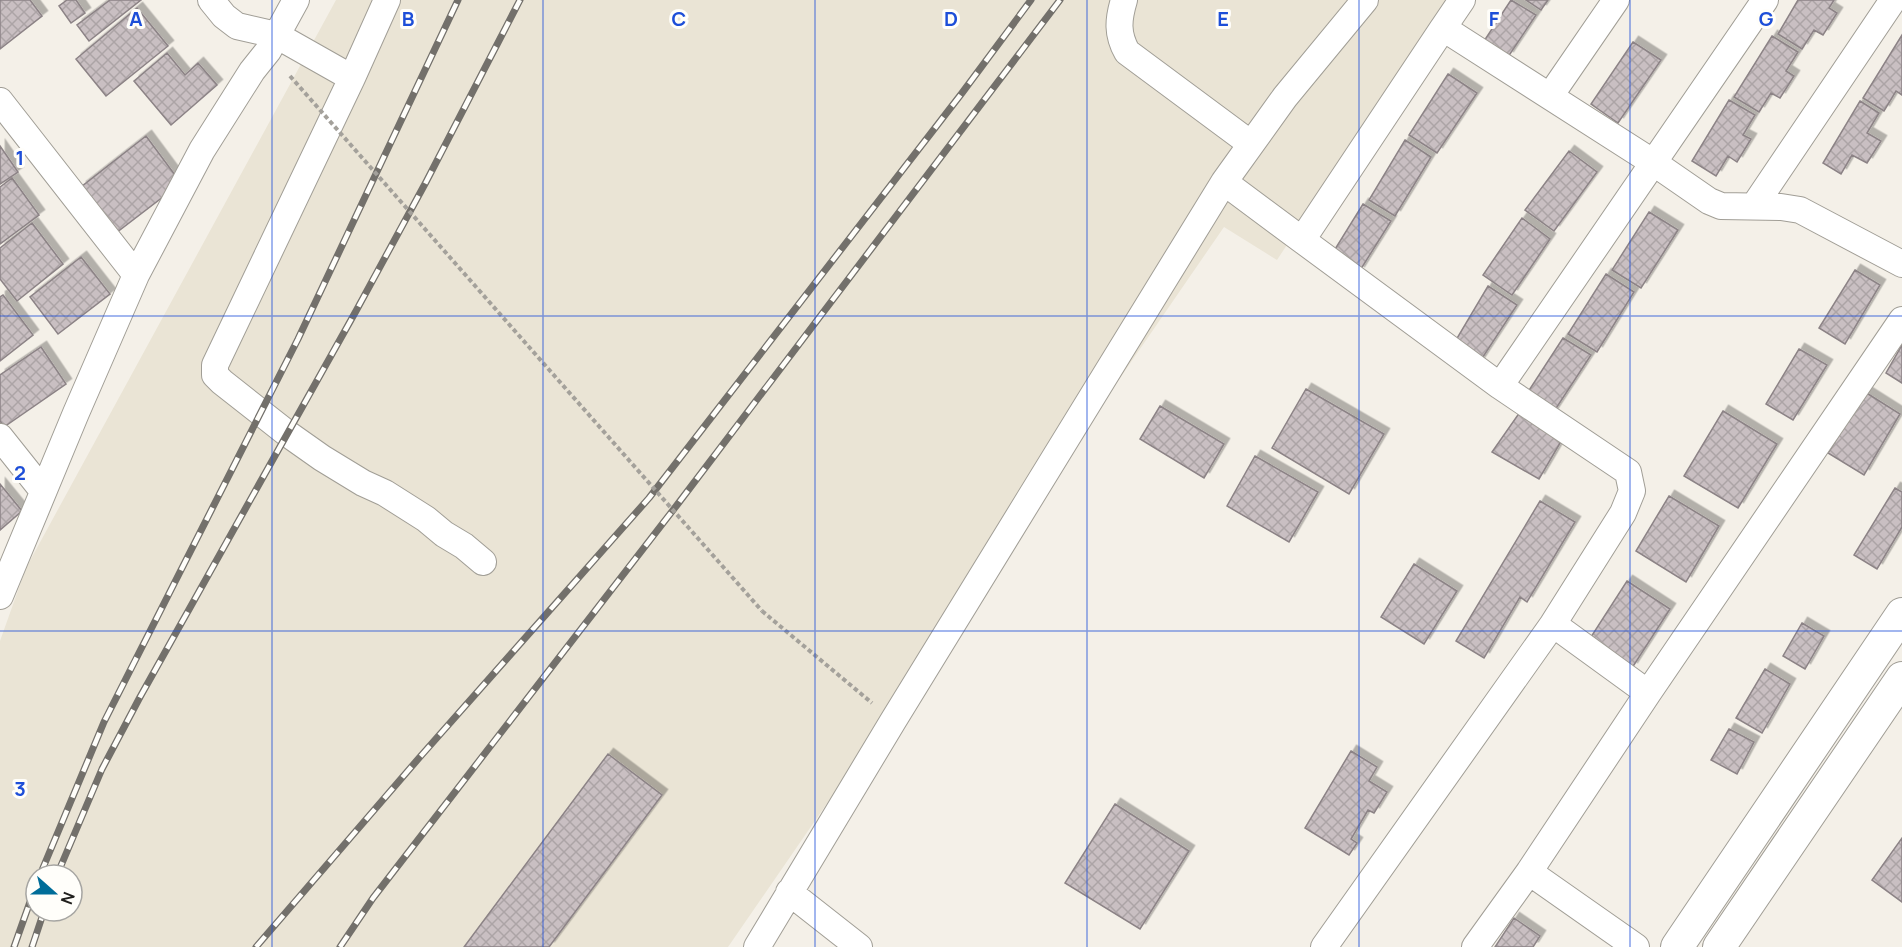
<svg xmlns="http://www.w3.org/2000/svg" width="1902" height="947" viewBox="0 0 1902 947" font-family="Manrope,sans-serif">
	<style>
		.built { fill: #eae4d5; fill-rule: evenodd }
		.building { fill: url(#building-cross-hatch); stroke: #8c8386; stroke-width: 1.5; filter: url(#shadow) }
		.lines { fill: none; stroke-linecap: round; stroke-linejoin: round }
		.minor-casing { stroke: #a19e96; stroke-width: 28 }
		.tertiary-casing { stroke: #a19e96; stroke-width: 34 }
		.path { stroke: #a4a19b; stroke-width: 4; stroke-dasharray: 4.5 3; stroke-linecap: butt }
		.minor { stroke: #fff; stroke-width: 26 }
		.tertiary { stroke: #fff; stroke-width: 32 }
		.rail-casing { stroke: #73706b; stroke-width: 7 }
		.rail { stroke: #fffefa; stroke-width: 4.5; stroke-dasharray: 14; stroke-linecap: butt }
		.path-bridge { stroke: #a4a19b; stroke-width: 4; stroke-dasharray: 4.5 3; stroke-linecap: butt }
		.grid { fill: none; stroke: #1d4ed8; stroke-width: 1.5; stroke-opacity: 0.55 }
		.grid-label { font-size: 20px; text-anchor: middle; font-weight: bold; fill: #1d4ed8; stroke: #fffefa; stroke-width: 6; stroke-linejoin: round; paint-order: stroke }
	</style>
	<defs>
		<pattern id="building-cross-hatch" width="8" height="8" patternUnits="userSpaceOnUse" patternTransform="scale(1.5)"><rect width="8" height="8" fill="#c9bfc2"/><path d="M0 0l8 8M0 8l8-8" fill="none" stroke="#aca4a6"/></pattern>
		<filter id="shadow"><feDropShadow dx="5.5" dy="-5.5" stdDeviation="0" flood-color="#0004"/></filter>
	</defs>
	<rect width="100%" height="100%" fill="#f4f0e8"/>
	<path class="built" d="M336 0H1448L1277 260 1224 227 728 947H0V641L26 568ZM36 875H72V911H36Z"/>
	<path class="building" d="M0 0H30L42 16 0 49Z
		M67 0H76L85 13 71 23 59 6Z
		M110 0H141L89 41 77 25Z
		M1511 0 1536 15 1508 57 1484 41Z
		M1526 0H1548L1541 10Z
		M1798 0H1834L1829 8 1837 13 1823 35 1814 30 1802 49 1778 34Z
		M137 8 168 46 106 96 76 59Z
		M1902 35V95L1896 91 1884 111 1863 98Z
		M1772 36 1798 52 1786 71 1794 76 1780 98 1771 93 1759 112 1734 97Z
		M1633 42 1661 60 1618 123 1591 104Z
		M167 53 185 75 198 63 217 85 171 125 134 81Z
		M1448 74 1477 93 1437 153 1409 135Z
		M1729 100 1755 115 1743 135 1751 139 1737 162 1728 156 1716 176 1692 161Z
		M1860 101 1879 113 1867 133 1881 141 1867 163 1852 155 1841 174 1823 163Z
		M146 136 181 183 116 233 81 187Z
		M1405 140 1431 157 1395 216 1369 200Z
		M0 146 18 172 0 184Z
		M1569 151 1597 172 1554 231 1525 210Z
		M12 178 39 215 0 244V187Z
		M1363 204 1391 221 1359 272 1332 254Z
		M1649 212 1678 230 1641 288 1612 270Z
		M1522 218 1550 239 1512 295 1483 275Z
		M32 223 63 264 17 301 0 279V248Z
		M81 257 110 294 58 334 30 297Z
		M1855 270 1880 285 1845 344 1819 328Z
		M1606 274 1634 292 1597 352 1568 334Z
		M1488 286 1517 305 1479 363 1453 345Z
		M3 295 33 335 0 361V297Z
		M1563 338 1591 355 1551 416 1524 398Z
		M1902 345V383L1886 373Z
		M41 347 66 384 4 427 0 421V375Z
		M1799 349 1827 365 1793 420 1766 404Z
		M1306 389 1384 434 1349 494 1272 448Z
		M1865 392 1900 414 1864 475 1828 453Z
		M1160 406 1224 444 1204 478 1140 439Z
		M1723 411 1777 444 1738 508 1684 476Z
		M1520 412 1563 438 1539 479 1492 452Z
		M1255 456 1318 492 1289 542 1227 506Z
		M0 484 22 511 0 530Z
		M1895 488 1902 492V527L1877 569 1854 555Z
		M1669 496 1719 526 1686 582 1636 551Z
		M1540 501 1575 522 1527 602 1520 597 1484 658 1456 641Z
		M1414 564 1457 591 1424 644 1381 617Z
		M1627 581 1670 609 1632 668 1589 640Z
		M1802 623 1824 636 1805 669 1783 656Z
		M1765 669 1790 684 1762 733 1736 718Z
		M1729 729 1754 742 1737 774 1711 760Z
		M1351 751 1377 767 1369 781 1387 792 1374 813 1368 810 1351 839 1357 843 1349 855 1305 828Z
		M608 754 662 795 549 947H464Z
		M1115 804 1189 851 1140 929 1065 883Z
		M1902 838V902L1872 880Z
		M1514 918 1540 936 1533 947H1495Z"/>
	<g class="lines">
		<defs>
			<path id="minor" d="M211 0 224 16 237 26 276 35 352 78 387 0
				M1124 0C1118 20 1117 34 1127 52L1251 144
				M1462 0 1443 28 1654 163 1709 201 1721 206 1781 207 1800 210 1902 264
				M352 78 215 365V375L222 382 288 434 322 458 363 483 385 493 426 519 444 534 464 546 483 562
				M1550 96 1616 0
				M0 101 136 275
				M1224 182 1302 240 1443 28
				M1754 206 1893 0
				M1302 240 1500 386
				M0 437 43 491
				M0 596 76 413 136 275 202 150 252 71 268 51 296 0
				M1553 624 1623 513 1632 491 1628 472 1500 386 1765 0
				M1529 872 1636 947
				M789 892 859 947
				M757 947 893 721 1224 182 1285 97 1365 0
				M1324 947 1553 624 1648 693
				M1475 947 1529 872 1648 693 1902 320"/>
			<path id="tertiary" d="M1677 947 1902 614
				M1719 947 1902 678"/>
		</defs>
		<use href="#minor" class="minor-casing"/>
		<use href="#tertiary" class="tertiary-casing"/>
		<path class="path" d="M762 611 872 703"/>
		<use href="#minor" class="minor"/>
		<use href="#tertiary" class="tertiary"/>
		<defs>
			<path id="rail" d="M40 875 104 722 298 339 458 0
				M57 875 102 769 140 697 356 311 426 182 520 0
				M14 947 36 885
				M32 947 44 911
				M256 947 419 758 649 498 962 93 1031 0
				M340 947 373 898 677 505 1060 0"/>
		</defs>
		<use href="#rail" class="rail-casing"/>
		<use href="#rail" class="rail"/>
		<path class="path-bridge" d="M290 76 762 611"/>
	</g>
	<path class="grid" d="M272 0V947M543 0V947M815 0V947M1087 0V947M1359 0V947M1630 0V947M0 316H1902M0 631H1902"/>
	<g class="grid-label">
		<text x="136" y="26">A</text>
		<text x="408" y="26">B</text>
		<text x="679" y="26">C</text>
		<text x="951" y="26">D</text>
		<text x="1223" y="26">E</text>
		<text x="1494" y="26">F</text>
		<text x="1766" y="26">G</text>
		<text x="20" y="165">1</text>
		<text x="20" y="480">2</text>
		<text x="20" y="796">3</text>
	</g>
	<g transform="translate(54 893) rotate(111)"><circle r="28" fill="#fffefa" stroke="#a6a5a2" stroke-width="1.5"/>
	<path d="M0-4.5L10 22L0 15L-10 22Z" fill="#006d99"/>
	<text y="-9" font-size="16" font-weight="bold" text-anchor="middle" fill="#21201d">N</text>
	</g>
</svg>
